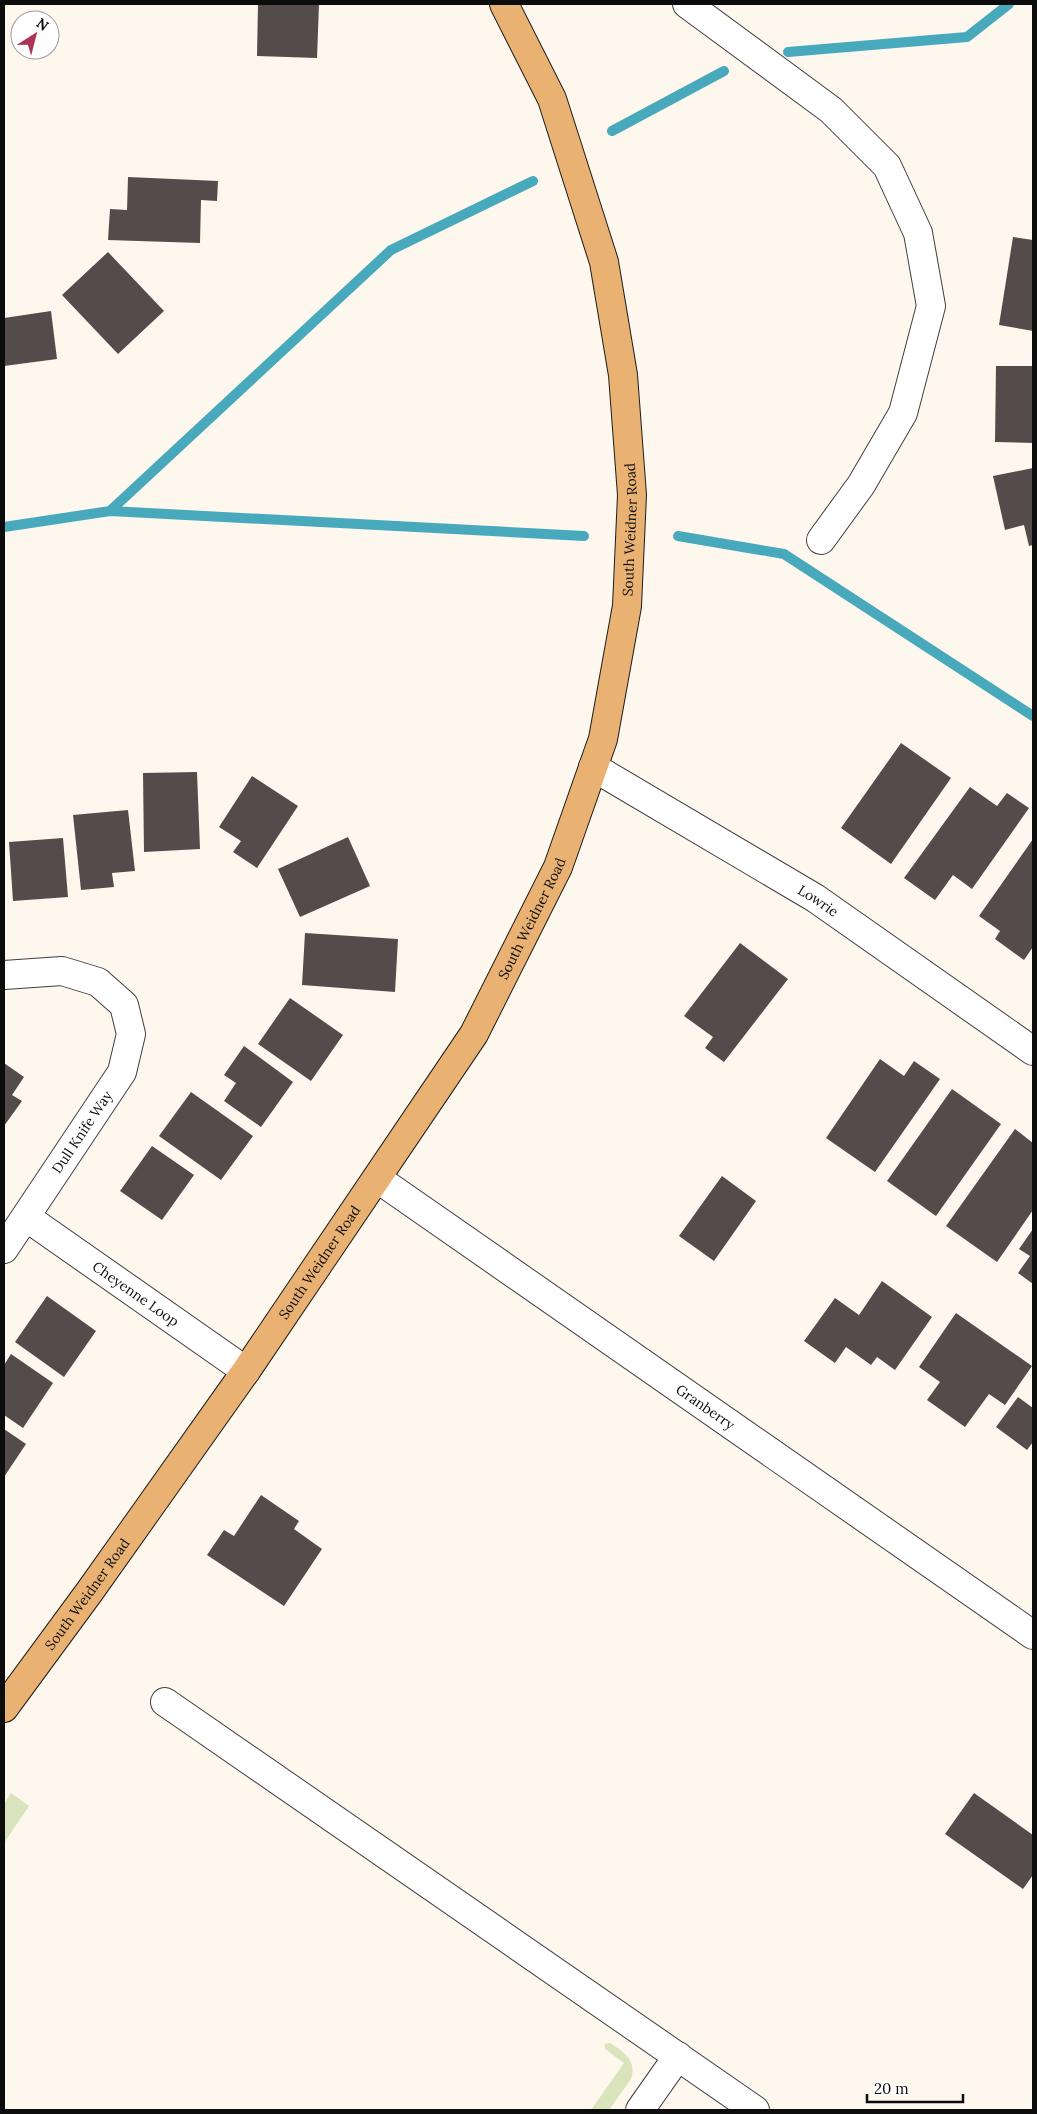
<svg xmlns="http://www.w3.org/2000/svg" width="1037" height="2114" viewBox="0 0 1037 2114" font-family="Lora,serif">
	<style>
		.green { fill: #d9e3bc }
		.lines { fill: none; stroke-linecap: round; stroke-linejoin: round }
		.stream { stroke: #48a9bd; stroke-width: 10 }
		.building { fill: #544c4a }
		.minor-casing { stroke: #3f3f3f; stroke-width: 30 }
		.major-casing { stroke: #1d1d1d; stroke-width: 30 }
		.minor { stroke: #fff; stroke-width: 28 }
		.major { stroke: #e9b172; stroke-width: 28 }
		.labels { text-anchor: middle; stroke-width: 5; stroke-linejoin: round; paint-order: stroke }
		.street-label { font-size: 14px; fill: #0c0c0c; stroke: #fff }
	</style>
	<rect width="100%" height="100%" fill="#fdf7ee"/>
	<path class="green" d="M11 1793 29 1806 4 1843V1804Z
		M610 2043C624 2052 637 2060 631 2079L609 2110H591L624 2063 605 2049V2044Z"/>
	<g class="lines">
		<path class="stream" d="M788 52 967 37 1009 4
			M612 131 724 71
			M110 511 391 250 533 181
			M4 527 110 511 584 536
			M678 536 784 554 1033 716"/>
	</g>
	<path class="building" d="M258 4H319L317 58 257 56Z
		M128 177 218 181 217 201 201 200 200 243 108 240 110 209 127 210Z
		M1013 237 1033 240V331L999 325Z
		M108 252 164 311 118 354 62 295Z
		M51 311 57 359 4 366V318Z
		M996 366H1033V443L995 442Z
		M1033 468V545L1029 546 1024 525 1005 530 993 476Z
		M901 743 951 778 891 864 841 828Z
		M197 772 200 849 144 852 143 773Z
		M252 776 298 806 257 868 233 852 241 841 219 827Z
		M970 787 997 806 1007 793 1029 808 972 889 953 875 935 900 904 878Z
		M128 810 135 871 112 873 114 887 81 890 73 815Z
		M348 837 370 886 300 917 278 869Z
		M63 838 68 897 13 901 9 842Z
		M1033 839V947L1024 960 995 939 1000 931 979 916Z
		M305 933 398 939 395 992 302 985Z
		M740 943 788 979 724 1062 705 1048 713 1037 684 1016Z
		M290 998 343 1035 311 1081 258 1044Z
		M244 1046 293 1082 261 1127 224 1101 236 1083 224 1075Z
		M880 1059 904 1076 914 1061 940 1079 875 1172 826 1138Z
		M4 1063 24 1077 12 1095 22 1101 4 1126Z
		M952 1089 1001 1124 936 1216 887 1181Z
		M191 1092 253 1136 221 1180 159 1136Z
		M1015 1129 1033 1143V1210L997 1262 946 1226Z
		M152 1146 194 1175 162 1220 120 1191Z
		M722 1176 756 1201 714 1261 679 1236Z
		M1033 1229V1284L1018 1273 1030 1256 1019 1249Z
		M882 1281 932 1317 895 1370 877 1357 871 1365 846 1347 835 1363 804 1341 835 1298 859 1315Z
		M47 1296 96 1331 64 1377 15 1342Z
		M956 1313 1032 1366 1005 1405 989 1394 965 1427 927 1400 940 1382 919 1367Z
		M11 1354 53 1383 23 1428 4 1415V1365Z
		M1018 1397 1033 1408V1442L1027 1450 996 1427Z
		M4 1429 26 1444 4 1477Z
		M261 1495 299 1521 294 1529 322 1549 284 1606 207 1555 224 1530 234 1536Z
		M974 1793 1033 1835V1875L1023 1889 945 1834Z"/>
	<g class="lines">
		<defs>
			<g id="minor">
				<path d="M687 4 831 110 887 166 918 233 931 306 903 413 861 485 821 540"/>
				<path id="s1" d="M593 767 815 898 1033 1051"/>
				<path d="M4 975 62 971 98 982 124 1005 131 1034 122 1072 4 1249"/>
				<path id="s2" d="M378 1179 1033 1635"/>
				<path id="s3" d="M26 1217 246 1371"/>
				<path d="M165 1702 755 2110"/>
				<path d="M640 2110 678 2056"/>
			</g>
			<g id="major">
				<path id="s4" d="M4 1708 90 1591 246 1371 474 1034 558 867 603 739 627 606 632 495 623 375 604 262 552 99 504 4"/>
			</g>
		</defs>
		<use href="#minor" class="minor-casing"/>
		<use href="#major" class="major-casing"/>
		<use href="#minor" class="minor"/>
		<use href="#major" class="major"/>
	</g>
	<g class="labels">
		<g class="street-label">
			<text dy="5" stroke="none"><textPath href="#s4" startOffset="1356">South Weidner Road</textPath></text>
			<text dy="5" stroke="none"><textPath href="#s1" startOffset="262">Lowrie</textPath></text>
			<text dy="5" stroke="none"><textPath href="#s4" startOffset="951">South Weidner Road</textPath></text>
			<text transform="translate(82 1132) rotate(-56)" y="5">Dull Knife Way</text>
			<text dy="5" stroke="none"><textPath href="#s4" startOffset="546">South Weidner Road</textPath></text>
			<text dy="5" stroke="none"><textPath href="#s3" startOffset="134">Cheyenne Loop</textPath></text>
			<text dy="5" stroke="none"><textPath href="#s2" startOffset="399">Granberry</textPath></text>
			<text dy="5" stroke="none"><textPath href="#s4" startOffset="141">South Weidner Road</textPath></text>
		</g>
	</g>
	<rect width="1037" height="2114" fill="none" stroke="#0c0c0c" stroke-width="10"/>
	<g transform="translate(35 35) rotate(36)"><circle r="24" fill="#ffffff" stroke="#9e9e9e"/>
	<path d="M0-4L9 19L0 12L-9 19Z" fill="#ac3555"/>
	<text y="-8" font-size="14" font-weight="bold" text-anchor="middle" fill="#0c0c0c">N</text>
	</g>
	<path d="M867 2094v8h96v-8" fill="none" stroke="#0c0c0c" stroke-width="2.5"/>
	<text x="874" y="2094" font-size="15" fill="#0c0c0c" stroke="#ffffff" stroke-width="4" paint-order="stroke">20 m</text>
</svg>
